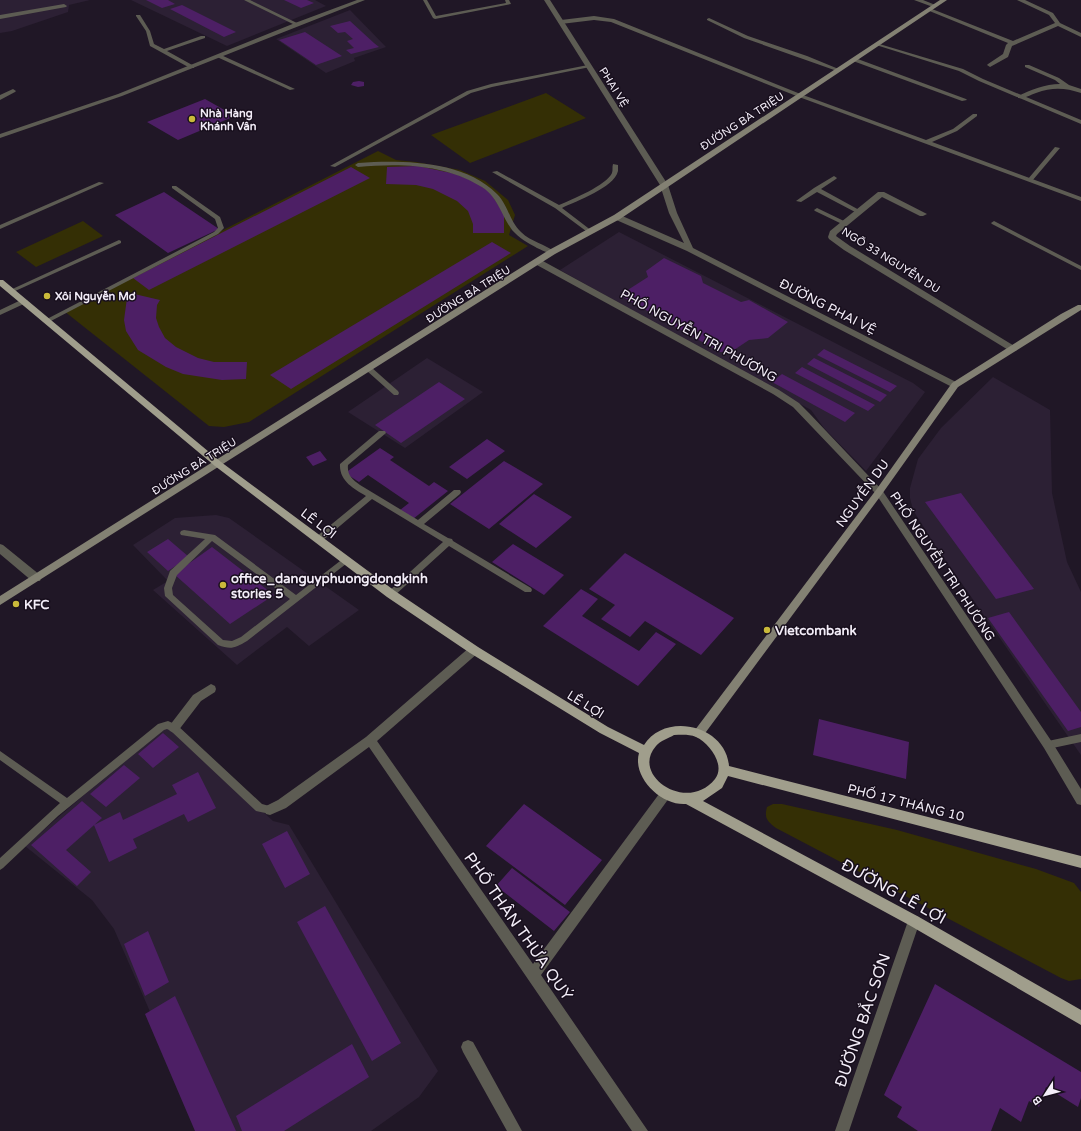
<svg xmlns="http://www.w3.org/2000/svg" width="1081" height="1131" viewBox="0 0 1081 1131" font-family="'Varela Round',sans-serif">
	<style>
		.built { fill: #2c2034 }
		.green { fill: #342f05 }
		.building { fill: #4d1f65 }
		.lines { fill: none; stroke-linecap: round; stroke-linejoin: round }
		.service { fill: #5d5c53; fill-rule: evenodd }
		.minor { fill: #5d5c53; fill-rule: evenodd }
		.tertiary { fill: #5d5c53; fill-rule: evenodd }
		.secondary { fill: #838173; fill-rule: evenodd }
		.primary { fill: #a09e8c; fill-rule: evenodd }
		.poi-dot { fill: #caba3a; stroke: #170e1c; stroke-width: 1.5 }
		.labels { text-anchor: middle; stroke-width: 3; stroke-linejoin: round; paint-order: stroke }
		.far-street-label { font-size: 11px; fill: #f3edf8; stroke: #170e1c }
		.far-poi-label { font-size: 11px; font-weight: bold; fill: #f3edf8; stroke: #170e1c; text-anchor: start }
		.street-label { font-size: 13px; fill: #f3edf8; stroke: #170e1c }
		.poi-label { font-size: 13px; font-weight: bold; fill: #f3edf8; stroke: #170e1c; text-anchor: start }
		.near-street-label { font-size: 16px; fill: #f3edf8; stroke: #170e1c }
	</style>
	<rect width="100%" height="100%" fill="#201726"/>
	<path class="built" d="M0 0H90L69 5 68 12 12 31 0 33Z
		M131 0H315L326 6 227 46Z
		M350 10 386 47 354 58 355 61 326 73 276 39Z
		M619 232 913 383 925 392 866 471 824 428 811 410 560 270Z
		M427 358 483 392 405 448 348 412Z
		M993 377 1050 410 1052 493 1067 562 1081 592V755L933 542 913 510 910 498V488L918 459 941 428Z
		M216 515 229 518 359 610 309 646 287 627 237 665 153 590 168 581 133 545 175 518Z
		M167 723 273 821 289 825 438 1071 419 1097 371 1131H202L114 929 92 900 25 846Z"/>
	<path class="green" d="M546 93 586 118 470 163 431 135Z
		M378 151 396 160 416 162 460 170 485 181 508 200 515 215 509 235 528 246 249 422 224 427 209 426 64 311Z
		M83 221 103 236 36 267 16 252Z
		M773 804H782L897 830 1036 869 1074 883 1081 892V979L1069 981 1061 978 776 828C767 821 764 818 767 807Z"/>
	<path class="building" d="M146 0H168L175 4 162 8Z
		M284 0H307L314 3 301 8Z
		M182 5 236 32 224 37 170 9Z
		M350 21 374 43 379 47 351 54 346 50 354 48 347 41 353 39 345 32 338 33 330 26Z
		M305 32 342 56 316 65 279 40Z
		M359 81 364 82V86L358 87 351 85 353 82Z
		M205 99 235 116 178 140 147 122Z
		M418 166 456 174 475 182 490 192 504 214V233H473V224L468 211 457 201 433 189 416 185 386 184 387 167Z
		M351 167 370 178 149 290 133 278Z
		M164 192 219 229 168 253 115 215Z
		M492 242 511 253 291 389 270 375Z
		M664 258 701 276 703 283 741 302 749 300 788 322 768 338 749 340 731 352H720L623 297V293L648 277 646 271Z
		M130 293 160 300 157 305 156 318 159 327 165 338 176 347 198 358 214 362H247L246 379 222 380 183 374 166 367 138 350 126 331 124 320 127 298Z
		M824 349 897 386 890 392 817 355Z
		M814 358 887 395 880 402 807 364Z
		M802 367 875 405 868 411 795 373Z
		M782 374 855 413 845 422 772 382Z
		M439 382 465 399 401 443 375 425Z
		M487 439 505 451 467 479 449 467Z
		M380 448 394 457 390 460 429 486 434 482 448 491 413 519 400 510 409 503 368 475 359 482 345 473Z
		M320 451 327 460 313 466 306 457Z
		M504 461 543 484 489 529 450 504Z
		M961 493 1034 589 996 599 925 502Z
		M534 494 572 517 536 548 499 524Z
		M168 539 189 557 168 571 147 552Z
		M513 544 564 575 544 595 492 562Z
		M212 547 274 595 230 624 174 574Z
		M625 553 734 618 701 655 645 621 630 637 601 619 615 605 589 589Z
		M581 589 598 599 582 616 639 651 656 632 676 644 638 686 543 626Z
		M1009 612 1081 712V727L1068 731 988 618Z
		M819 719 909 742 906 779 813 755Z
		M163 733 179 747 153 768 138 754Z
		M124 765 140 778 106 807 90 794Z
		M198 772 216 808 188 822 184 814 133 839 137 848 109 862 94 825 120 812 123 820 177 794 172 785Z
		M82 801 102 818 66 850 91 872 77 886 31 845Z
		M524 804 602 860 565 905 486 846Z
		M287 831 310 874 285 888 262 844Z
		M512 868 570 912 554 931 496 886Z
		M325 906 401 1043 372 1061 297 922Z
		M148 931 169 982 145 996 124 944Z
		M935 984 1081 1072V1098L1078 1107 1046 1087 1039 1107 1029 1101 1021 1122 1000 1108 991 1131H918L897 1117 902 1107 884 1095Z
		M175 996 236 1131H195L145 1014Z
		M352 1044 369 1077 284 1131H242L236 1116Z"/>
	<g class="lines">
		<path class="service" d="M244 0H250L299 24 295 25Z
			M423 0H427L436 16 506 3 505 0H509L511 4 435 19 433 18Z
			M136 15H140L150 31 154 44 164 49 201 36H205V38L167 51 194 66V68H190L150 46 146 31 136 16Z
			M709 18 748 36 807 56 841 70 837 71 744 38 707 20V19Z
			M876 43 963 69 983 79 1081 120V124L979 81 959 71 876 45Z
			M588 65 590 66V67L492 87 471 93 335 167 330 166 467 91 491 84Z
			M1055 147 1060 148 1032 181H1028V179Z
			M374 162C415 161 466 163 497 194 508 205 510 222 521 232 531 242 545 244 555 252L554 253C548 254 542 250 537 248 528 243 519 238 512 230 501 215 498 196 480 186 444 164 399 163 358 167L355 165 358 163Z
			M613 164 618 165C618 167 618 169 618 171 614 188 576 201 562 208L592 231 593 232 590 234 555 208 492 172 497 171 559 205C571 200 607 185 612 173 613 170 612 167 613 164Z
			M834 176 837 178 836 179 821 189 861 211V213H857L817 192 801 202 796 201 814 188Z
			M99 182 104 183 0 229V225Z
			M172 186H176L220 217 224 228 218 234 49 322H45V320L214 232 218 228 215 219 172 188Z
			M817 208 846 222 847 223 846 224H842L815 211 814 210Z
			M994 221 1081 266V270L992 224 991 223Z
			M119 240 121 241V243L13 292H9L8 291Z
			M367 367H371L398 391 399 393 398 395H394L367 371Z
			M379 431H385L386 433 348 465C347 475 352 479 360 485L418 520 454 490H460L461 492 460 494 424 524 448 538 452 539 453 541 531 588 532 590 531 592H525L449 546 394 596H388L387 594 388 592 443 542 372 499 322 541H316L315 539 316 537 366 496C354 489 339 481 340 464Z
			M184 530 215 535 296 595 344 558H350L351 560 247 641C235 648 231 650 218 645L165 596 164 588 170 571 205 539 181 535 180 533 181 531ZM212 541 290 599 241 637 232 641 223 640 173 595 172 588 177 575Z
			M168 721 177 725 262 804 273 807 275 810 273 813 270 814 256 811 171 731 167 729 164 730 58 816 3 868 0 870V858L60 803 0 760V751L67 798 158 724Z
			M1081 734V742L1048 749 1045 748 1043 745 1045 742 1048 741Z"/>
		<path class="minor" d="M914 0H923L938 6 933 7Z
			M1017 0H1025L1053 13 1060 23 1081 33V37L1058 26 1012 46 1008 57 990 67 987 65 988 64 1003 54 1006 45 1008 43 927 10 932 9 1013 41 1055 23 1049 15Z
			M64 4 67 6 66 7 0 19V15Z
			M594 16 614 19 803 95 926 140 953 129 973 114H977V116L957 131 932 142 1081 197V201L799 97 611 22 594 20 561 24 558 22 561 20Z
			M217 55H221L295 89 290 90 217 57Z
			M855 58 966 99 967 100 962 101 853 61 852 60Z
			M1025 65H1029L1059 78 1069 85 1081 89V93C1065 88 1053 87 1036 93 1030 95 1024 99 1018 98V96C1031 90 1045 84 1060 84L1055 80 1025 67Z
			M13 89 16 91 15 92 0 100V95Z
			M878 192H884L927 214 923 216H920L882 197 837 234 836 236 850 246 1016 347 1017 349 1016 351H1010L844 250 829 239 828 237 830 231Z
			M535 260H541L779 390 799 403 809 413 882 490 1052 742 1081 789V805L1077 804 1044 748 876 494 793 407 773 394 535 264Z
			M21 300H27L28 302 0 315V310Z
			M0 544 3 545 40 575 41 578 40 581H32L0 554Z
			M474 646 478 647 479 650 478 653 377 741 533 964 662 790 666 789 670 790 672 794 541 975 648 1131H632L369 747 286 808 270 815 266 814 264 810 266 806 278 800 366 737 470 647Z
			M211 684 215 686 216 689 215 692 201 701 178 731 174 733 170 731 168 728 170 725 193 695Z
			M468 1040 473 1042 522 1131H507L463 1052 461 1047 463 1042Z"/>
		<path class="tertiary" d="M357 0H365L122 96 0 138V134L118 94 295 23Z
			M544 0H550L668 185 677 213 693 248 958 383 959 385 958 387H952L687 251 614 219V215H620L684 243 669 213 660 185Z
			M914 915 919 917 920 921 849 1131H835L908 921 909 917Z"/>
		<path class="secondary" d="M940 0H947L620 219 555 254 0 605V596L549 250 614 215Z
			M1078 305H1081V310L958 387 882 494 703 736 699 738 695 736 693 733 695 730 876 490 952 383 1061 314Z"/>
		<path class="primary" d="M0 280H3L221 462 395 591 478 647 608 727 644 745C665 711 726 725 729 766L1081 856V868L728 776 722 788 703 801 919 917 1081 1010V1025L909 925 686 804C662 806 632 778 639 753L600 733 470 653 387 597 215 466 0 286ZM674 735C681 735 689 734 696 737 709 743 726 765 715 779 687 814 630 775 656 746 660 741 669 738 674 735Z"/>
	</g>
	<g class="poi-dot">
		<circle cx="192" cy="119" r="4"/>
		<circle cx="47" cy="296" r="4"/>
		<circle cx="223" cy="585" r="4"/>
		<circle cx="16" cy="604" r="4"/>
		<circle cx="767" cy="630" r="4"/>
	</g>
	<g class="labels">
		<g class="far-street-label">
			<text transform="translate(614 87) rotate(58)" y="4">PHAI VỆ</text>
			<text transform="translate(742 121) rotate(-33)" y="4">ĐƯỜNG BÀ TRIỆU</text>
			<text transform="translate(891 260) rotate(32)" y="4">NGÕ 33 NGUYỄN DU</text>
			<text transform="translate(468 294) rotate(-32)" y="4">ĐƯỜNG BÀ TRIỆU</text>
			<text transform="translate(194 466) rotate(-32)" y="4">ĐƯỜNG BÀ TRIỆU</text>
		</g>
		<g class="far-poi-label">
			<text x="200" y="117">Nhà Hàng<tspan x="200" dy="13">Khánh Vân</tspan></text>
			<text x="55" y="300">Xôi Nguyễn Mơ</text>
		</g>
		<g class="street-label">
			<text transform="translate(828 306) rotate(27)" y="5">ĐƯỜNG PHAI VỆ</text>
			<text transform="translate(699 335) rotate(29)" y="5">PHỐ NGUYỄN TRI PHƯƠNG</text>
			<text transform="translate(862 493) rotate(-54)" y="5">NGUYỄN DU</text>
			<text transform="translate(319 523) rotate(37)" y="5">LÊ LỢI</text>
			<text transform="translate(943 566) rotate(56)" y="5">PHỐ NGUYỄN TRI PHƯƠNG</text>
			<text transform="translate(586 704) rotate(32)" y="5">LÊ LỢI</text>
			<text transform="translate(906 802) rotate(14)" y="5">PHỐ 17 THÁNG 10</text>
		</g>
		<g class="poi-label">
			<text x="231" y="583">office_danguyphuongdongkinh<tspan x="231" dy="15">stories 5</tspan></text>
			<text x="24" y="609">KFC</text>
			<text x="775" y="635">Vietcombank</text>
		</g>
		<g class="near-street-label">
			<text transform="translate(894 891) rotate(29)" y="6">ĐƯỜNG LÊ LỢI</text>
			<text transform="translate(519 926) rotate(55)" y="6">PHỐ THÂN THỪA QUÝ</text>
			<text transform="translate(862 1020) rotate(-71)" y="6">ĐƯỜNG BẮC SƠN</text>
		</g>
	</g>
	<g transform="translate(1045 1095) rotate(234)" stroke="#170e1c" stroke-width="3" paint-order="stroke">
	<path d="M0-3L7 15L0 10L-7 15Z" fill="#f3edf8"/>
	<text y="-6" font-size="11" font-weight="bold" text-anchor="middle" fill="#f3edf8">B</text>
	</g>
</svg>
